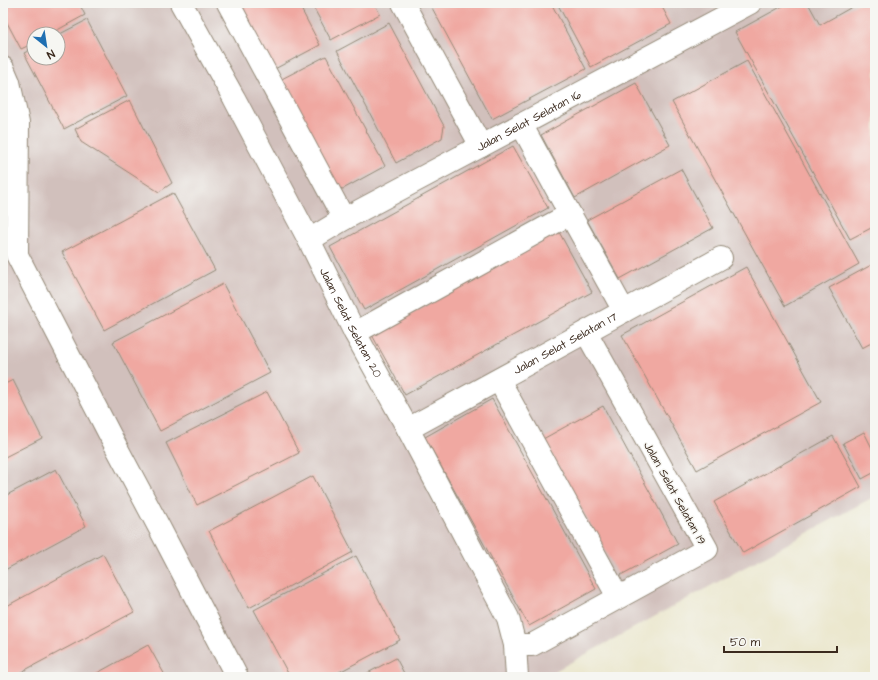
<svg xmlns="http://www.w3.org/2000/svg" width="878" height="680" viewBox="0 0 878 680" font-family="'Architects Daughter',sans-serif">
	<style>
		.industrial { fill: #d1c0bc; fill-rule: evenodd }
		.building { fill: #f0a8a1 }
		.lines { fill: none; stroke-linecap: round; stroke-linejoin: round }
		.minor-casing { stroke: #938876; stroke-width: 24 }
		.minor { stroke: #fff; stroke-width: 22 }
		.labels { text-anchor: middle; stroke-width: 3; stroke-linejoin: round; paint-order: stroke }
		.street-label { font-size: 12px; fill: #3b2a1e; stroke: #f6f6f2 }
	</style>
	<rect width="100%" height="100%" fill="#f6f6f2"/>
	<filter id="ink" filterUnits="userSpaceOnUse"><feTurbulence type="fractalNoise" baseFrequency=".025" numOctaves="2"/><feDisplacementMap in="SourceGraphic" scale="8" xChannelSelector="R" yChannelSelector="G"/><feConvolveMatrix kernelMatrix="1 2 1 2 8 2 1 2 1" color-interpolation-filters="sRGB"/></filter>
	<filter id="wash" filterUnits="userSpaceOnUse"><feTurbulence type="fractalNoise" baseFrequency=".012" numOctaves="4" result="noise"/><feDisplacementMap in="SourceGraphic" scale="16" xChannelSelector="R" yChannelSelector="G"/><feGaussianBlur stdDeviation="0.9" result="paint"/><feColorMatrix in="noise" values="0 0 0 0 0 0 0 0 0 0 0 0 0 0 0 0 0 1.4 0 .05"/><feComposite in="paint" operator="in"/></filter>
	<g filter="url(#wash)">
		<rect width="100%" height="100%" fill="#ebe7cd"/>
		<path class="industrial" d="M3 3H875V496L544 677H3ZM34 34H58V58H34Z"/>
		<g id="blocks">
			<path class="building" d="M3 3H79L85 15 50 34H34V43L21 49 3 15Z
				M233 3H298L320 45 269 72Z
				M311 3H374L380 14 331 40Z
				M437 3H551L586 69 492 119 431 6Z
				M557 3H660L671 24 591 67Z
				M788 3H808L820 25 859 3H875V226L850 239 735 32Z
				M87 20 127 96 64 129 24 53 34 48V58H58V35Z
				M389 23 444 126 442 138 396 163 337 51Z
				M326 56 385 166 343 189 329 185 274 83Z
				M747 61 859 264 785 306 672 102Z
				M636 83 670 145 575 198 541 135Z
				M130 100 172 183 159 192 81 142 75 129Z
				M513 146 548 208 364 310 330 247Z
				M681 169 713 228 620 279 587 220Z
				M173 193 215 270 104 330 62 252Z
				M559 232 592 292 405 395 372 335Z
				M875 263V341L862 348 829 288Z
				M746 267 821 402 697 470 622 335Z
				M223 284 270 373 160 431 113 342Z
				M13 380 42 438 3 458V385Z
				M267 392 299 453 197 505 166 443Z
				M492 399 596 589 529 626 425 437Z
				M603 406 678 544 619 576 543 439Z
				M864 432 875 454V472L862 479 843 443Z
				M833 436 861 487 743 553 714 502Z
				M56 469 86 526 3 571V497Z
				M313 476 353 552 249 608 209 531Z
				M103 554 134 612 12 677H3V608Z
				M356 556 400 640 330 677H290L254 610Z
				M148 645 166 677H90Z
				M396 658 406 677H360Z"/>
		</g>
	</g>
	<g filter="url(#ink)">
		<use href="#blocks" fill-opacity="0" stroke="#938876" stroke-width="1"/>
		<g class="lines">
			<defs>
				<g id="minor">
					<path id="s1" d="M181 3 234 98 309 240 355 333 408 429 508 618 515 645 517 677"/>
					<path d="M228 3 344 219"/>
					<path d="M403 3 481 146"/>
					<path d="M3 68 9 82 18 123 17 255 111 437 160 529 237 677"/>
					<path d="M570 214 624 311"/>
					<path id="s2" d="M309 240 344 219 481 146 750 3"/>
					<path d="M355 333 570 214 521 124"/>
					<path d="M499 380 618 597"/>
					<path id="s3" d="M408 429 721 258"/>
					<path d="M515 645H532L707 549 586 332"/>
				</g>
			</defs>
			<use href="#minor" class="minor-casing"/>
			<use href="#minor" class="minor"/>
		</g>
	</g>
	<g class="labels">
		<g class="street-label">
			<text dy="4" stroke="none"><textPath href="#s2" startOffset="250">Jalan Selat Selatan 16</textPath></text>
			<text dy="4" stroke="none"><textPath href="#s1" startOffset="362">Jalan Selat Selatan 20</textPath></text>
			<text dy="4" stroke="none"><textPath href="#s3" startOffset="179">Jalan Selat Selatan 17</textPath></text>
			<text transform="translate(675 493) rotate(61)" y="4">Jalan Selat Selatan 19</text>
		</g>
	</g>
	<rect width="878" height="680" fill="none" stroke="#f6f6f2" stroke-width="16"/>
	<g transform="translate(46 46) rotate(150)"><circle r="19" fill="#f6f6f2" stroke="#aba49d"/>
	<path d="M0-3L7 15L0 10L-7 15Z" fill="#1f6fb2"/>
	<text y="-6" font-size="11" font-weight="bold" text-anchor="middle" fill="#3b2a1e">N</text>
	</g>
	<path d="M724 646v6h113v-6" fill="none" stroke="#3b2a1e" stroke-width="2"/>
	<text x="730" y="646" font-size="12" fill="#3b2a1e" stroke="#f6f6f2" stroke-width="3" paint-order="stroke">50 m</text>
</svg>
